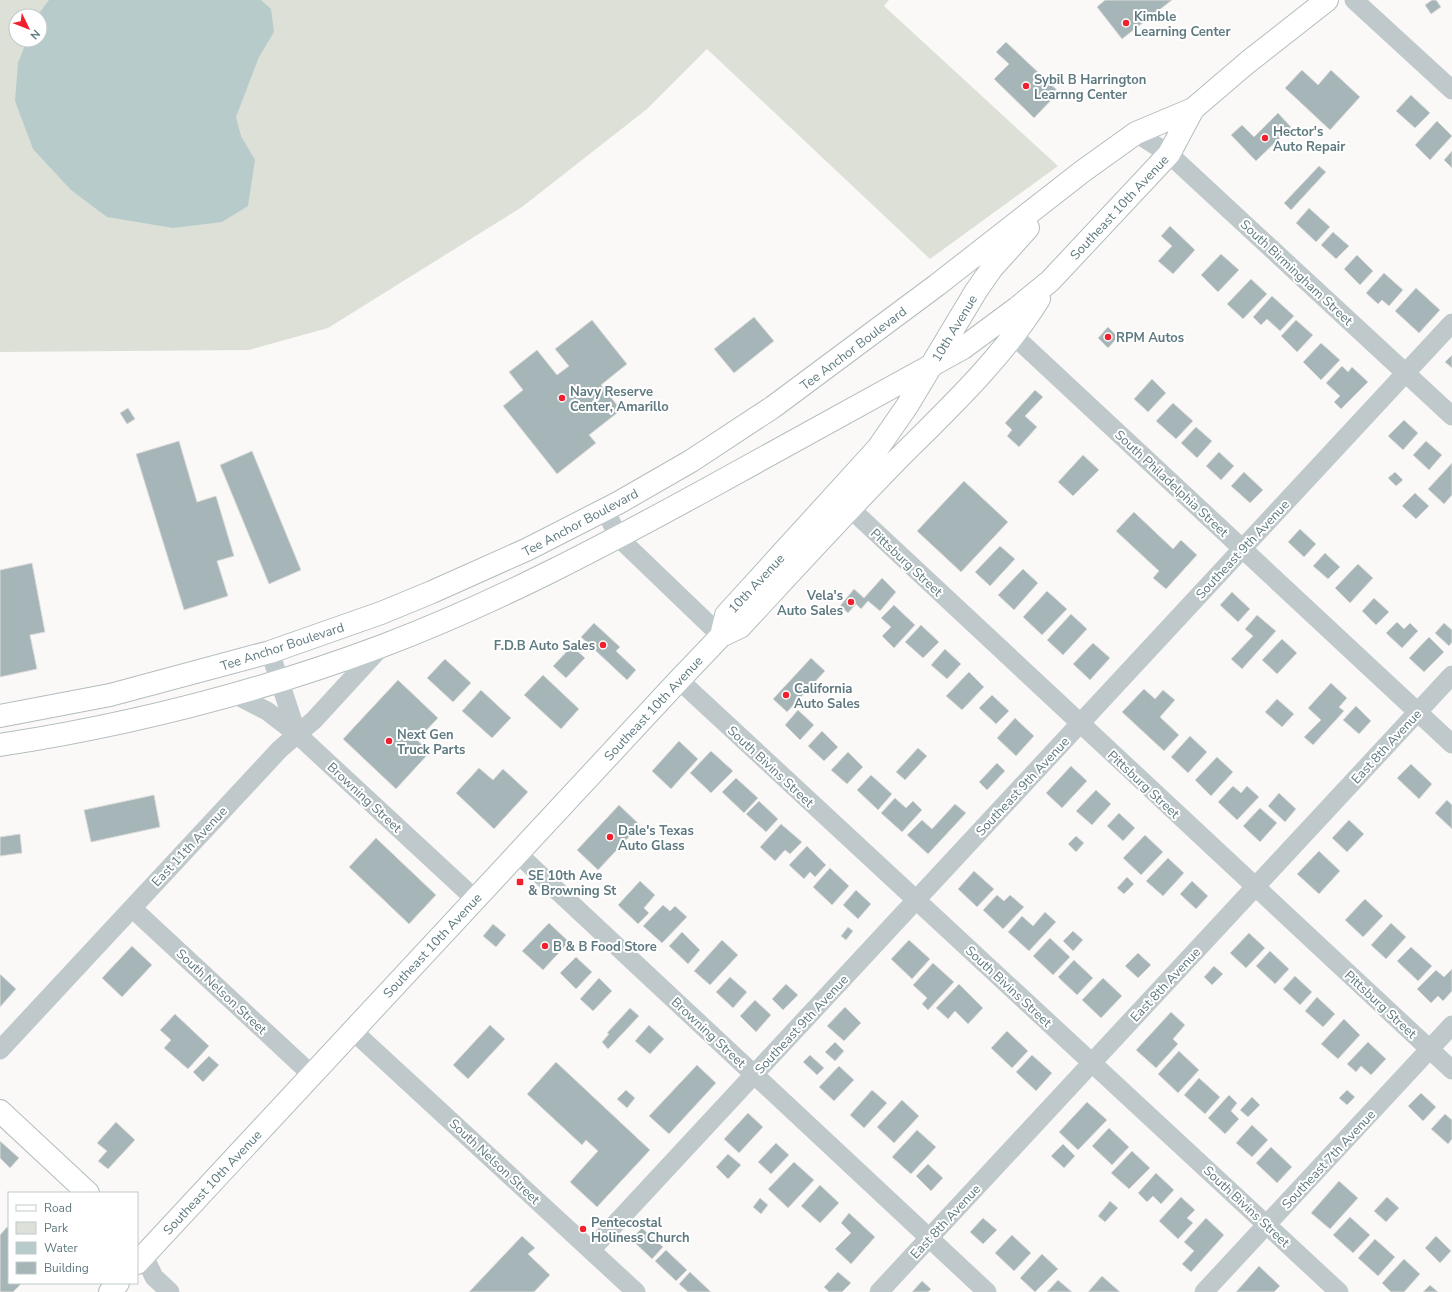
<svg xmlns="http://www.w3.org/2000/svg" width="1452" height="1292" viewBox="0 0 1452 1292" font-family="'Nunito Sans',sans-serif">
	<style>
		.green { fill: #dce0d6; fill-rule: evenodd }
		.water { fill: #b8cbcb }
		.building { fill: #a6b6b8; stroke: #dcdbd9 }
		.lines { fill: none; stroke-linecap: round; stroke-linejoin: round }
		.major-casing { stroke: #b3bcbe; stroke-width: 24 }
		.minor { stroke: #bfc8ca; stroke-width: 19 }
		.major { stroke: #fff; stroke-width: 22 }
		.poi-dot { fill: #f1202c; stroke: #fff; stroke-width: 1.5 }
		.labels { text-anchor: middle; stroke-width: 4; stroke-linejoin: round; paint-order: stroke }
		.poi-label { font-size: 13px; font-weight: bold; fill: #5e797f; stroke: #fff; text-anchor: start }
		.street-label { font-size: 13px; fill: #5e797f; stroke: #fff }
	</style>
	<rect width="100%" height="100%" fill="#faf9f7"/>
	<path class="green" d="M0 0H889L884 6 1058 166 930 259 707 49 647 109 522 207 328 328 249 350 0 352ZM16 16H40V40H16Z"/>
	<path class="water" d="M49 0H261L271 9 274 32 259 57 236 117 241 136 255 160 248 206 222 222 173 228 107 217 71 190 33 149 15 101 18 63 27 40H40V16H37Z"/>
	<path class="building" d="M1105 0H1172L1122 39 1097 7Z
		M1432 0H1436L1441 7 1431 14 1425 5Z
		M1006 42 1059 92 1034 118 994 79 1009 64 996 52Z
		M1302 70 1318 85 1331 70 1360 97 1330 130 1285 88Z
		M1411 95 1430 113 1415 128 1396 111Z
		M1278 113 1291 127 1256 161 1231 135 1242 125 1254 137Z
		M1437 121 1452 136 1430 160 1415 145Z
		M1452 151V168L1444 160Z
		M1319 166 1326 172 1291 210 1284 203Z
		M1309 208 1330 227 1316 242 1296 223Z
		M1170 226 1195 250 1173 274 1158 261 1172 246 1161 236Z
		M1333 232 1349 246 1336 259 1321 245Z
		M1221 254 1239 270 1218 292 1201 275Z
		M1357 255 1373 271 1360 285 1344 269Z
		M1384 273 1403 290 1389 306 1382 300 1378 304 1366 293Z
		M1251 279 1267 294 1243 319 1227 304Z
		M1416 288 1440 310 1419 333 1395 311Z
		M1272 296 1294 316 1280 331 1267 319 1261 325 1253 317Z
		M754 317 774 341 734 373 714 349Z
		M592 320 627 364 601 385 621 410 589 435 596 443 557 474 503 406 523 390 509 372 537 350 557 375 569 366 555 349Z
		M1296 320 1313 335 1297 352 1281 336Z
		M1108 327 1118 337 1108 348 1098 338Z
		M1321 343 1340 360 1321 380 1303 362Z
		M1452 355V368L1445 362Z
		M1342 366 1348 372 1352 367 1368 382 1341 409 1334 402 1340 396 1326 383Z
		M1152 379 1166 393 1148 412 1134 399Z
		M1035 390 1043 397 1025 416 1037 427 1019 447 1007 436 1012 430 1005 423Z
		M1173 403 1193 421 1176 439 1156 421Z
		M128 408 135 419 127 424 120 413Z
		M1404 420 1418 433 1403 450 1388 436Z
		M1196 427 1212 441 1197 458 1181 443Z
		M179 441 197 502 216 496 234 556 217 561 228 596 184 610 136 454Z
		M1426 441 1442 455 1429 470 1413 455Z
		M252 451 301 570 269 584 220 465Z
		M1219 452 1234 466 1221 480 1206 466Z
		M1083 455 1099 470 1073 496 1058 482Z
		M1452 463V495L1444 504 1428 489Z
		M1244 472 1263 490 1250 503 1231 486Z
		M1395 472 1403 480 1396 486 1388 478Z
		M964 481 1008 522 961 572 917 531Z
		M1415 493 1429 506 1416 519 1402 506Z
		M1134 512 1173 549 1181 540 1197 555 1166 589 1153 578 1159 571 1116 531Z
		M1300 529 1316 544 1304 557 1288 542Z
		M1000 546 1015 559 990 586 975 572Z
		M1325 553 1340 567 1328 579 1313 566Z
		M32 563 45 632 30 635 37 669 0 677V570Z
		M1358 564 1373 578 1350 603 1335 588Z
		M1023 569 1038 583 1014 610 998 595Z
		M882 578 896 592 880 611 868 601 861 609 856 604 848 613 840 606 854 589 864 598Z
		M1047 591 1067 609 1042 635 1023 617Z
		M1232 592 1250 609 1238 622 1220 605Z
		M1374 598 1389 612 1376 625 1362 611Z
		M894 605 915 625 894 648 882 636 891 627 881 618Z
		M1071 614 1087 629 1063 655 1047 640Z
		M1257 615 1276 631 1242 669 1231 659 1253 636 1245 629Z
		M1397 622 1404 629 1410 623 1418 631 1402 648 1386 633Z
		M594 623 620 647 616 651 636 670 627 680 581 637Z
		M1444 623 1452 630V642L1449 646 1435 633Z
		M921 625 939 642 923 658 905 642Z
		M1429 637 1444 652 1424 672 1409 658Z
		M1282 639 1297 653 1277 674 1262 660Z
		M1093 643 1110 658 1090 680 1073 664Z
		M572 646 585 658 566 678 553 666Z
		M945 649 961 664 947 679 931 665Z
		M811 658 825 671 787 712 773 699Z
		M445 659 471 683 453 702 427 678Z
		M969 672 984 687 962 710 946 696Z
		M543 675 579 709 561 729 524 695Z
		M398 680 438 718 417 740 430 752 396 789 343 739Z
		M1331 683 1347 698 1339 707 1344 711 1313 745 1304 737 1321 720 1308 708Z
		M1144 689 1155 699 1163 690 1175 700 1160 717 1179 735 1164 751 1122 712Z
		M481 690 511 718 492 738 462 711Z
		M992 695 1009 711 996 724 979 708Z
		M1277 699 1294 714 1282 727 1265 712Z
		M1356 706 1371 721 1359 734 1343 720Z
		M798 710 814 725 800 740 785 725Z
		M1015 718 1034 736 1016 756 997 738Z
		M822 731 838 747 824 761 808 746Z
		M1190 736 1207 752 1188 773 1171 757Z
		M679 741 698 759 671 789 652 771Z
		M918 748 927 756 905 780 896 772Z
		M711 751 733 771 711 793 690 773Z
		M848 752 863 767 847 784 831 770Z
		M1217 757 1233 772 1211 796 1195 780Z
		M997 763 1005 771 987 790 979 782Z
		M1411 764 1432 784 1419 799 1397 778Z
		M1071 766 1087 781 1062 808 1046 793Z
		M479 768 493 780 503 769 528 792 494 829 456 793Z
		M871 775 892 794 878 810 857 790Z
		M736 778 758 798 744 813 722 792Z
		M1233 786 1241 793 1247 786 1259 797 1237 820 1218 802Z
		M1096 790 1111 804 1092 825 1076 811Z
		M1279 793 1296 809 1285 822 1268 806Z
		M154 795 160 827 91 842 84 810Z
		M895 798 906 808 913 801 922 810 902 832 881 813Z
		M1447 800 1452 805V829L1435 813Z
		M759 801 778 819 766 832 746 814Z
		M955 804 966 813 928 854 907 835 922 820 932 829Z
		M619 805 640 825 598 870 577 850Z
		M1260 808 1277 823 1260 842 1243 826Z
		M1119 813 1135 828 1123 841 1107 826Z
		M1349 820 1364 834 1347 852 1332 838Z
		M781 824 802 842 790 854 785 850 775 861 760 847Z
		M20 834 22 853 0 856V837Z
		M1145 835 1163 852 1141 875 1123 858Z
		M1076 836 1084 843 1076 852 1068 844Z
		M376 838 436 895 409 924 349 867Z
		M807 846 826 865 815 877 810 872 804 879 789 865Z
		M1319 851 1340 871 1319 894 1297 874Z
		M1168 858 1184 873 1163 896 1146 881Z
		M830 868 849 886 832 905 813 887Z
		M974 871 994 889 977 907 958 889Z
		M1127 877 1134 884 1124 894 1117 888Z
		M640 881 655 895 644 908 649 913 638 924 618 905Z
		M1192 881 1208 896 1196 909 1180 894Z
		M856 890 871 904 858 919 843 905Z
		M997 895 1004 901 1010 895 1024 907 1003 929 983 910Z
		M1365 899 1383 916 1363 937 1345 920Z
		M663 905 670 911 675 906 687 917 662 943 643 926Z
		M1045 912 1056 922 1029 951 1008 932 1022 916 1033 926Z
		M549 923 569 942 543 970 522 951Z
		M1391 923 1406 937 1386 959 1371 945Z
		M493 924 506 935 496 947 483 936Z
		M848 927 853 931 846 940 841 936Z
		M1073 931 1083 940 1073 951 1063 941Z
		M682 932 700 950 688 964 669 946Z
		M1249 933 1265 948 1246 968 1230 953Z
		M1050 938 1070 957 1053 975 1033 956Z
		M722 940 738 955 710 985 694 971Z
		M909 940 930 959 912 979 891 959Z
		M132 946 152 965 122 997 102 978Z
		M1411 947 1432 966 1418 981 1397 961Z
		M1270 951 1289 969 1275 984 1256 966Z
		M1138 953 1151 965 1138 978 1125 966Z
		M576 957 592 972 576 989 560 973Z
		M1074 960 1093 978 1077 995 1058 977Z
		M933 963 954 982 928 1010 922 1004 927 998 913 985Z
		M1214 966 1223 974 1212 985 1204 977Z
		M1452 969V991L1443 1001 1438 996 1431 1003 1417 989 1436 970 1444 977Z
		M0 974 16 989 0 1007Z
		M1295 976 1312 992 1300 1005 1283 989Z
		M730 977 747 992 733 1008 716 992Z
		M599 978 612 991 593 1011 580 999Z
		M1103 978 1122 996 1101 1018 1082 1000Z
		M786 984 798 995 783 1010 772 999Z
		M959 984 983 1008 968 1024 955 1011 948 1019 936 1008Z
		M1317 997 1335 1014 1323 1027 1305 1011Z
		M755 1000 771 1015 756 1032 740 1016Z
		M845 1007 861 1023 844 1041 827 1026Z
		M630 1008 639 1016 608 1049 602 1042 609 1034 607 1033Z
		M1171 1012 1185 1025 1173 1039 1178 1044 1156 1068 1136 1050Z
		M175 1014 209 1046 188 1069 164 1048 171 1040 160 1030Z
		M1344 1019 1360 1035 1338 1059 1321 1044Z
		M490 1025 505 1039 468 1079 453 1065Z
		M649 1025 664 1039 650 1054 635 1041Z
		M1007 1031 1028 1051 1012 1068 991 1048Z
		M835 1042 844 1051 835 1061 825 1052Z
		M1368 1042 1386 1059 1371 1075 1361 1066 1356 1072 1347 1064Z
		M1179 1051 1199 1070 1178 1093 1158 1074Z
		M810 1055 824 1068 817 1075 803 1062Z
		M1032 1055 1052 1073 1036 1091 1016 1072Z
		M209 1056 219 1065 203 1082 193 1072Z
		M556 1062 650 1150 597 1207 570 1182 598 1151 586 1140 582 1145 527 1094Z
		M697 1065 716 1083 669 1134 649 1116Z
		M839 1066 854 1080 834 1101 819 1087Z
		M1199 1078 1220 1097 1205 1114 1184 1095Z
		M626 1090 635 1098 627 1108 617 1099Z
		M872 1090 887 1103 864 1128 850 1115Z
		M1347 1090 1355 1097 1347 1105 1339 1098Z
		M1421 1093 1436 1107 1423 1121 1408 1106Z
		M1229 1095 1237 1103 1231 1111 1239 1119 1225 1134 1208 1118Z
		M1252 1097 1260 1105 1248 1117 1240 1110Z
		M902 1100 919 1116 894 1143 877 1127Z
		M1087 1102 1107 1120 1078 1150 1059 1132Z
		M748 1113 763 1127 739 1153 724 1139Z
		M1445 1114 1452 1120V1139L1448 1144 1431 1129Z
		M116 1122 135 1140 108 1169 98 1161 107 1151 97 1143Z
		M1252 1125 1268 1140 1252 1157 1236 1143Z
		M1109 1128 1129 1147 1112 1165 1092 1146Z
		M917 1130 936 1147 911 1174 892 1157Z
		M0 1141 19 1158 10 1168 0 1158Z
		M776 1143 789 1155 771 1174 758 1162Z
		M1063 1144 1075 1156 1064 1168 1051 1156Z
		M1271 1147 1292 1167 1277 1183 1256 1163Z
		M1132 1151 1150 1168 1129 1189 1111 1173Z
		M728 1154 741 1165 728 1179 716 1167Z
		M794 1162 814 1180 788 1208 768 1189Z
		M928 1164 943 1178 931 1191 916 1176Z
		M1156 1173 1174 1190 1161 1204 1153 1196 1147 1202 1138 1193Z
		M1339 1181 1358 1198 1330 1229 1311 1213Z
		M820 1185 839 1203 820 1223 801 1206Z
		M1181 1197 1195 1210 1187 1218 1193 1223 1178 1239 1159 1221Z
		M1387 1197 1399 1208 1386 1222 1374 1211Z
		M760 1198 768 1205 761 1214 753 1207Z
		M1110 1201 1118 1208 1105 1222 1098 1216Z
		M849 1213 875 1237 851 1264 835 1249 851 1233 841 1223Z
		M1350 1217 1370 1235 1353 1253 1333 1235Z
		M983 1218 997 1230 983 1244 970 1232Z
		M1206 1218 1224 1235 1191 1272 1182 1264 1194 1251 1184 1242Z
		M7 1227 9 1228V1283H22L13 1292H0V1235Z
		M642 1228 663 1247 652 1259 631 1239Z
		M1012 1235 1031 1253 1014 1271 995 1253Z
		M522 1236 535 1248 528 1254 550 1275 534 1292H469Z
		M1436 1236 1451 1251 1440 1263 1425 1248Z
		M1375 1239 1395 1257 1378 1276 1358 1258Z
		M666 1250 687 1270 676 1281 655 1261Z
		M1042 1254 1058 1269 1035 1292 1020 1278Z
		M1404 1259 1420 1274 1404 1292H1391L1382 1283Z
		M1259 1266 1280 1286 1274 1292H1236Z
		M690 1272 711 1292H688L679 1284Z
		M838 1272 851 1283 842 1292H829L824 1287Z
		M1102 1276 1120 1292H1088Z
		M1058 1280 1072 1292H1047Z
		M922 1281 931 1289 928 1292H912Z
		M1430 1285 1438 1292H1423Z"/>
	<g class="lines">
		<defs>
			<path id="major" d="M721 636 726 615 878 448 907 406 976 291 992 268 1028 228
				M0 716 110 695 270 652 381 613 432 592 528 549 618 503 691 461 773 407 937 285 1083 171 1136 133 1193 109 1248 62 1327 0
				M0 745C130 725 259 692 382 646 496 603 603 546 709 488 794 441 879 394 963 348L1017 308 1050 281 1169 154 1193 109
				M0 1111 88 1193
				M137 1263 679 680 721 636 740 627C791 572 842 516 895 462 946 411 1001 360 1039 299
				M110 1292 118 1283"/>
		</defs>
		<use href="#major" class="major-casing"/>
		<path class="minor" d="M1354 0 1452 90
			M1136 133 1169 154 1452 416
			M1014 336 1452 744
			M839 498 1452 1070
			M605 510 619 538 721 636
			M270 652 297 734
			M679 680 1339 1292
			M232 693 267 711 297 734 475 899
			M517 853 987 1292
			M132 908 311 1074
			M352 1030 636 1292
			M0 1050 280 749 314 720 382 646
			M591 1250 1452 323
			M144 1256 154 1277 170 1292
			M879 1292 1452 675
			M1204 1292 1452 1025"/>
		<use href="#major" class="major"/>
	</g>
	<g class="poi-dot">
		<circle cx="1126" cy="23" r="4"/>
		<circle cx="1026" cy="86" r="4"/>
		<circle cx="1265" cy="138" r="4"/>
		<circle cx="1108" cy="337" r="4"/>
		<circle cx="562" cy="398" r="4"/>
		<circle cx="851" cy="602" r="4"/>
		<circle cx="603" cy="645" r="4"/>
		<circle cx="786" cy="695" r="4"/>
		<circle cx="389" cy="741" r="4"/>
		<circle cx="610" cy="837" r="4"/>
		<rect x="516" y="878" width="8" height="8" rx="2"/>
		<circle cx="545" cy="946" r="4"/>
		<circle cx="583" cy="1229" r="4"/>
	</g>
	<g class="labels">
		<g class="poi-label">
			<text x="1134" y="21">Kimble<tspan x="1134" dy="15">Learning Center</tspan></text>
			<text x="1034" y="84">Sybil B Harrington<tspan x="1034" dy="15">Learnng Center</tspan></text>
			<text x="1273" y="136">Hector's<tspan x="1273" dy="15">Auto Repair</tspan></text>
			<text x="1116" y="342">RPM Autos</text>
			<text x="570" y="396">Navy Reserve<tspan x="570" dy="15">Center, Amarillo</tspan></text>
			<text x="843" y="600" text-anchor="end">Vela's<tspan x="843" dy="15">Auto Sales</tspan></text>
			<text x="595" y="650" text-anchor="end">F.D.B Auto Sales</text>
			<text x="794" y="693">California<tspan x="794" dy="15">Auto Sales</tspan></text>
			<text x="397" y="739">Next Gen<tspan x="397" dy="15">Truck Parts</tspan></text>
			<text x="618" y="835">Dale's Texas<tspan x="618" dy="15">Auto Glass</tspan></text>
			<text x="528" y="880">SE 10th Ave<tspan x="528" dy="15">&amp; Browning St</tspan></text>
			<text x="553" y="951">B &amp; B Food Store</text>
			<text x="591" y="1227">Pentecostal<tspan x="591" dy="15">Holiness Church</tspan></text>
		</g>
		<g class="street-label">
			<text transform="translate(1119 207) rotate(-47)" y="5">Southeast 10th Avenue</text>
			<text transform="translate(1297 272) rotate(43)" y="5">South Birmingham Street</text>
			<text transform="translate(954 328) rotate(-59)" y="5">10th Avenue</text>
			<text transform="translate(853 348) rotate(-37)" y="5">Tee Anchor Boulevard</text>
			<text transform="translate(1172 483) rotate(43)" y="5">South Philadelphia Street</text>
			<text transform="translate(580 522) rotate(-28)" y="5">Tee Anchor Boulevard</text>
			<text transform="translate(1242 549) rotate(-47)" y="5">Southeast 9th Avenue</text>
			<text transform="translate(907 562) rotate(43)" y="5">Pittsburg Street</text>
			<text transform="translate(756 583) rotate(-47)" y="5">10th Avenue</text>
			<text transform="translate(282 646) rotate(-18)" y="5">Tee Anchor Boulevard</text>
			<text transform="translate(653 708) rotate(-47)" y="5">Southeast 10th Avenue</text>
			<text transform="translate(1386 746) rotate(-47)" y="5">East 8th Avenue</text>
			<text transform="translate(771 766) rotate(43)" y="5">South Bivins Street</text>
			<text transform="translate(1144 784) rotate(43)" y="5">Pittsburg Street</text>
			<text transform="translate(1022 786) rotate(-47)" y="5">Southeast 9th Avenue</text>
			<text transform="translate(365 797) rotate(43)" y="5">Browning Street</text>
			<text transform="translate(189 846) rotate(-47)" y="5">East 11th Avenue</text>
			<text transform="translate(432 945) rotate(-47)" y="5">Southeast 10th Avenue</text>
			<text transform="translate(1165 984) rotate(-47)" y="5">East 8th Avenue</text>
			<text transform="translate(1009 986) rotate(43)" y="5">South Bivins Street</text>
			<text transform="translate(222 991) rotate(43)" y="5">South Nelson Street</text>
			<text transform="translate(1381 1004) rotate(43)" y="5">Pittsburg Street</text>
			<text transform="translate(801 1024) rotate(-47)" y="5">Southeast 9th Avenue</text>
			<text transform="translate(709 1032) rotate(43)" y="5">Browning Street</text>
			<text transform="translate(1328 1159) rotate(-47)" y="5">Southeast 7th Avenue</text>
			<text transform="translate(495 1161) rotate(43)" y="5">South Nelson Street</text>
			<text transform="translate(212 1182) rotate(-47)" y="5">Southeast 10th Avenue</text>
			<text transform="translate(1247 1206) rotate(43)" y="5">South Bivins Street</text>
			<text transform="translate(945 1221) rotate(-47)" y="5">East 8th Avenue</text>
		</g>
	</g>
	<rect x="8" y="1192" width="130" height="92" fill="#ffffff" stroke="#bfc9cc"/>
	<rect x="16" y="1205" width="20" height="6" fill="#ffffff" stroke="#bfc9cc"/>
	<text x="44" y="1212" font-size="12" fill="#5e797f">Road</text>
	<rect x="16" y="1222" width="20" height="12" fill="#dce0d6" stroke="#bfc9cc"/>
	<text x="44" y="1232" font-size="12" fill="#5e797f">Park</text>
	<rect x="16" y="1242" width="20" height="12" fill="#b8cbcb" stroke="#bfc9cc"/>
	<text x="44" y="1252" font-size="12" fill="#5e797f">Water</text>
	<rect x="16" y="1262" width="20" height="12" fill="#a6b6b8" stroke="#bfc9cc"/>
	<text x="44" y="1272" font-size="12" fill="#5e797f">Building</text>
	<g transform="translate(28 28) rotate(133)"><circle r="19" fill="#ffffff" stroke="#bfc9cc"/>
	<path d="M0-3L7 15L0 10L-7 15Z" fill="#f1202c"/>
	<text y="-6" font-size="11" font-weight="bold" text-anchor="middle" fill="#5e797f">N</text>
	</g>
</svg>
